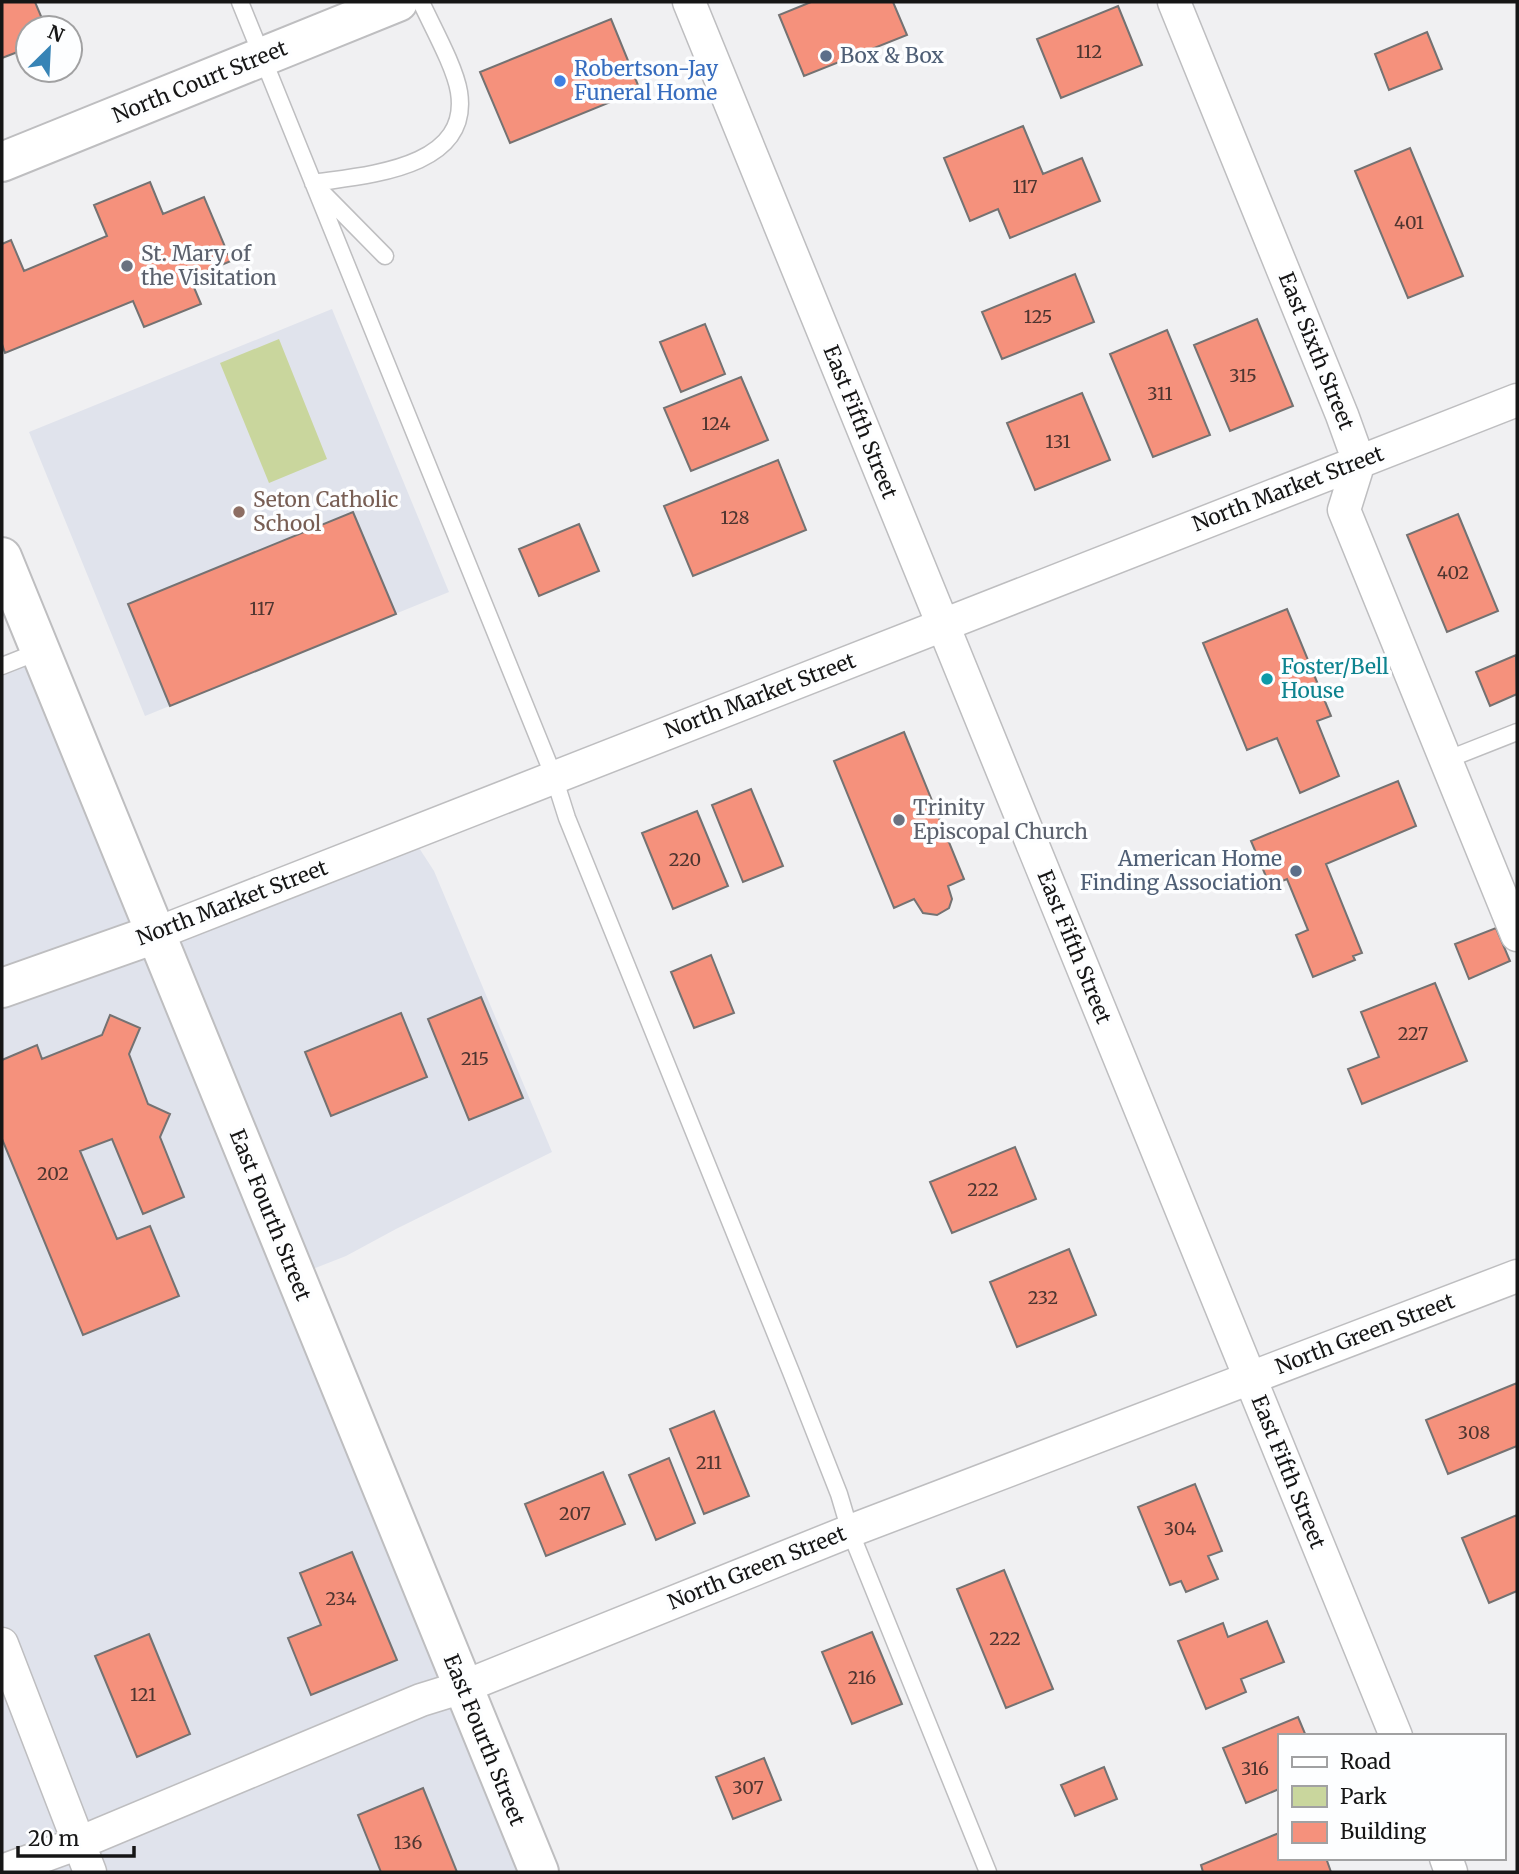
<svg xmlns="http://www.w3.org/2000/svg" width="1519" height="1874" viewBox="0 0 1519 1874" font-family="Merriweather,serif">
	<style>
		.built { fill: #e0e3ec }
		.green { fill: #c9d69d }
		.building { fill: #f5917c; stroke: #747272; stroke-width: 2 }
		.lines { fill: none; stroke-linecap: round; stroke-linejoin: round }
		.service-casing { stroke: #bebec0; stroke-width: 19 }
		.minor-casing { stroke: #bebec0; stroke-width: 35 }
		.tertiary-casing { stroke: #bebec0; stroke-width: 42 }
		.secondary-casing { stroke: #bebec0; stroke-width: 42 }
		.service { stroke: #fff; stroke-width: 16 }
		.minor { stroke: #fff; stroke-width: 32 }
		.tertiary { stroke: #fff; stroke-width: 38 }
		.secondary { stroke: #fff; stroke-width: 38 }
		.service-dot { fill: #5c6f8a; stroke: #fdfeff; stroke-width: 2.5 }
		.shop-dot { fill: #3f7fe0; stroke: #fdfeff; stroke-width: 2.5 }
		.worship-dot { fill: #6b7280; stroke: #fdfeff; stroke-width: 2.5 }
		.education-dot { fill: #8d6e63; stroke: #fdfeff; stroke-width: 2.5 }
		.culture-dot { fill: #0f9aa8; stroke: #fdfeff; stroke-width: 2.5 }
		.labels { text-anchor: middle; stroke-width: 7; stroke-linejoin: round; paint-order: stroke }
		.number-label { font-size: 18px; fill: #4e3530 }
		.service-label { font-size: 21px; fill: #4e5e75; stroke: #fdfeff; text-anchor: start }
		.shop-label { font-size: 21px; fill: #366cbe; stroke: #fdfeff; text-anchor: start }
		.street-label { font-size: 21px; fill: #161616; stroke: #fdfeff }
		.worship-label { font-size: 21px; fill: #5b616d; stroke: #fdfeff; text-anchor: start }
		.education-label { font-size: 21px; fill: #785e54; stroke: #fdfeff; text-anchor: start }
		.culture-label { font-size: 21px; fill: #0d838f; stroke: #fdfeff; text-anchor: start }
	</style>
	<rect width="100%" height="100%" fill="#f0f0f2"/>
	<path class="built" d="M332 309 449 592 145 716 29 432Z
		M40 651 155 933 410 834 434 871 552 1152 396 1229 346 1256 295 1276 539 1872H2V666Z"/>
	<path class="green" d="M279 339 327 459 269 483 220 363Z"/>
	<path class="building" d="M2 2H35L46 28H28V48L2 58Z
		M811 2H893L907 35 804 76 779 15Z
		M1118 6 1142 65 1061 98 1037 39Z
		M611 19 640 90 510 143 480 72Z
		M1427 32 1442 69 1389 90 1375 54Z
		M1023 126 1043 174 1082 158 1100 201 1010 238 998 209 970 221 944 158Z
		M1410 148 1463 276 1408 298 1355 171Z
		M150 182 163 214 204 197 231 261 190 278 201 304 144 327 133 301 5 353 2 344V244L11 240 24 271 107 236 94 205Z
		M1075 274 1094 322 1002 359 982 312Z
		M1257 319 1293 406 1230 431 1194 345Z
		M705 324 725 374 681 392 660 342Z
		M1167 330 1210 435 1153 457 1110 354Z
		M741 377 768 440 691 471 664 408Z
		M1082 393 1110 460 1035 490 1007 423Z
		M778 460 806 530 693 576 664 506Z
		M353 512 396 614 170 706 128 604Z
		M1458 514 1498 611 1447 632 1407 535Z
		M579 524 599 571 539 596 519 549Z
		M1287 609 1331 716 1317 721 1339 776 1300 793 1277 738 1247 750 1203 643Z
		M1516 655 1517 694 1490 706 1476 672Z
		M904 732 964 879 948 886 952 899 949 908 937 915 923 913 914 899 894 908 834 761Z
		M1398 781 1416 826 1326 864 1362 953 1353 956 1355 960 1313 977 1296 935 1308 930 1287 879 1270 886 1251 841Z
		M751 789 783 866 743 882 712 805Z
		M697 811 728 886 673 909 642 833Z
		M1496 928 1510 961 1469 979 1455 944Z
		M711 955 734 1013 694 1028 671 972Z
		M1435 983 1467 1061 1362 1104 1348 1069 1379 1057 1361 1012Z
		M481 997 523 1098 469 1120 428 1019Z
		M401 1013 427 1077 331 1116 305 1052Z
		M110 1015 140 1028 129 1054 148 1104 170 1114 160 1137 184 1197 143 1214 112 1139 80 1151 117 1239 150 1226 179 1296 83 1335 2 1139V1060L37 1045 42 1059 102 1035Z
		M1015 1147 1036 1199 952 1233 930 1182Z
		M1069 1249 1096 1315 1017 1347 990 1282Z
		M1517 1383V1446L1448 1474 1426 1420Z
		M714 1411 749 1496 704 1514 670 1429Z
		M669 1458 695 1523 656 1540 629 1475Z
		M603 1472 625 1524 546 1556 525 1504Z
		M1195 1484 1222 1551 1208 1556 1218 1579 1186 1592 1181 1581 1170 1585 1138 1507Z
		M1517 1515V1591L1489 1603 1462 1538Z
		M352 1552 397 1660 311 1695 288 1638 321 1625 300 1573Z
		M1004 1570 1053 1689 1006 1708 957 1589Z
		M1267 1621 1284 1662 1241 1679 1246 1692 1206 1709 1178 1641 1223 1623 1228 1637Z
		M872 1632 902 1704 852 1724 822 1652Z
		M149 1634 190 1734 137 1757 95 1656Z
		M1298 1717 1306 1736H1279V1789L1246 1803 1223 1748Z
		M764 1758 781 1800 733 1819 716 1777Z
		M1104 1767 1117 1799 1075 1816 1061 1785Z
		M423 1788 457 1872H381L358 1815Z
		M1279 1833V1858H1326L1331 1872H1203L1201 1865Z"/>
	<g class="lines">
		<defs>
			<path id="service" d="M240 2 554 777 567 818 791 1372 839 1494 850 1531 988 1872
				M385 256 313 183C366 175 471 169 459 92 455 67 432 26 421 2
				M2 666 40 651
				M1446 760 1517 732"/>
			<path id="minor" d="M689 2 1396 1736
				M1174 2 1342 415 1359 462 1344 510 1517 935
				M155 934 1517 400
				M2 1644 90 1872
				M1446 1858 1451 1872
				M2 1871 79 1843 421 1700 463 1687 850 1531 1517 1276"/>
			<path id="tertiary" d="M2 988 155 934"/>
			<path id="secondary" d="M2 162 398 2
				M2 557 539 1872"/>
		</defs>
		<use href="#service" class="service-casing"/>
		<use href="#minor" class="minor-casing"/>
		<use href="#tertiary" class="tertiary-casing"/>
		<use href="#secondary" class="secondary-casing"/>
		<use href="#service" class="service"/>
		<use href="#minor" class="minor"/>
		<use href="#tertiary" class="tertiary"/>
		<use href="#secondary" class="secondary"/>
	</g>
	<g class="service-dot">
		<circle cx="826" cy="56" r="7"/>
		<circle cx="1296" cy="871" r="7"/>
	</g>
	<circle class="shop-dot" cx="560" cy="81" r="7"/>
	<g class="worship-dot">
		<circle cx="127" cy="266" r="7"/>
		<circle cx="899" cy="820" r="7"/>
	</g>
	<circle class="education-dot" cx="239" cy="512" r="7"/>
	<circle class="culture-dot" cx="1267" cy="679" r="7"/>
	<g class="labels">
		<g class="number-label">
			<text x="1089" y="58">112</text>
			<text x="1025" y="193">117</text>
			<text x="1409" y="229">401</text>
			<text x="1038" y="323">125</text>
			<text x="1243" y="382">315</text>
			<text x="1160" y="400">311</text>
			<text x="716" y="430">124</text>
			<text x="1058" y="448">131</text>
			<text x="735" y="524">128</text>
			<text x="1453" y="579">402</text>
			<text x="262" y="615">117</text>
			<text x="685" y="866">220</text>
			<text x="1413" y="1040">227</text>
			<text x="475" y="1065">215</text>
			<text x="53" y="1180">202</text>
			<text x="983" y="1196">222</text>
			<text x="1043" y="1304">232</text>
			<text x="1474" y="1439">308</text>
			<text x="709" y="1469">211</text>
			<text x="575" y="1520">207</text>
			<text x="1180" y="1535">304</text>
			<text x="341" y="1605">234</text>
			<text x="1005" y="1645">222</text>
			<text x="862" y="1684">216</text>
			<text x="143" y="1701">121</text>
			<text x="1255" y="1775">316</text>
			<text x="748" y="1794">307</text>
			<text x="408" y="1849">136</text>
		</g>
		<g class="service-label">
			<text x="840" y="63">Box &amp; Box</text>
			<text x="1282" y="866" text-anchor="end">American Home<tspan x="1282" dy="24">Finding Association</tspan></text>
		</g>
		<g class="shop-label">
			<text x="574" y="76">Robertson-Jay<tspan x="574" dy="24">Funeral Home</tspan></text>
		</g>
		<g class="street-label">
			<text transform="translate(200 82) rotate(-22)" y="7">North Court Street</text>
			<text transform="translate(1316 351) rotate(68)" y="7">East Sixth Street</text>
			<text transform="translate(860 422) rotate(68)" y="7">East Fifth Street</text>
			<text transform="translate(1288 489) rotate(-21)" y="7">North Market Street</text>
			<text transform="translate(760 696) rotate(-21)" y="7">North Market Street</text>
			<text transform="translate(232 903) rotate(-21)" y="7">North Market Street</text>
			<text transform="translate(1074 947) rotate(68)" y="7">East Fifth Street</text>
			<text transform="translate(270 1215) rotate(68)" y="7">East Fourth Street</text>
			<text transform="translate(1365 1334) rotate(-21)" y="7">North Green Street</text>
			<text transform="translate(1288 1472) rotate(68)" y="7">East Fifth Street</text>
			<text transform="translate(757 1568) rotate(-22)" y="7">North Green Street</text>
			<text transform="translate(484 1740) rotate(68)" y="7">East Fourth Street</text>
		</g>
		<g class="worship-label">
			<text x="141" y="261">St. Mary of<tspan x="141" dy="24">the Visitation</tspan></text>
			<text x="913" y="815">Trinity<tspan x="913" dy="24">Episcopal Church</tspan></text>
		</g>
		<g class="education-label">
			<text x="253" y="507">Seton Catholic<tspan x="253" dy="24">School</tspan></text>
		</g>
		<g class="culture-label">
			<text x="1281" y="674">Foster/Bell<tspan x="1281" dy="24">House</tspan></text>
		</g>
	</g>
	<rect width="1519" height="1874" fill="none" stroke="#161616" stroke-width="7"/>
	<rect x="1278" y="1734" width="228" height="126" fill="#fdfeff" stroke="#a1a1a2" stroke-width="2"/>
	<rect x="1292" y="1757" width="35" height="10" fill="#ffffff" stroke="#a1a1a2" stroke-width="2"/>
	<text x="1340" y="1769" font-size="21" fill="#161616">Road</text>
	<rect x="1292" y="1786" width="35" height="21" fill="#c9d69d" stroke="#a1a1a2" stroke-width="2"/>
	<text x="1340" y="1804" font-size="21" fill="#161616">Park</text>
	<rect x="1292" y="1822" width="35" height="21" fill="#f5917c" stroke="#a1a1a2" stroke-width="2"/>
	<text x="1340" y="1839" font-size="21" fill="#161616">Building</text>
	<g transform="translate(49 49) rotate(24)"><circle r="33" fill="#fdfeff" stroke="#a1a1a2" stroke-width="2"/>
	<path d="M0-5L12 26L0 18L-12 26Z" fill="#3784b6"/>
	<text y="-10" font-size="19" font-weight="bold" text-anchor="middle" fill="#161616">N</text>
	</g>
	<path d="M18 1846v10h116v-10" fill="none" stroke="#161616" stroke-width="3.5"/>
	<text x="28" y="1846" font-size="21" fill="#161616" stroke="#fdfeff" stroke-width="5" paint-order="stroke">20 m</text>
</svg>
